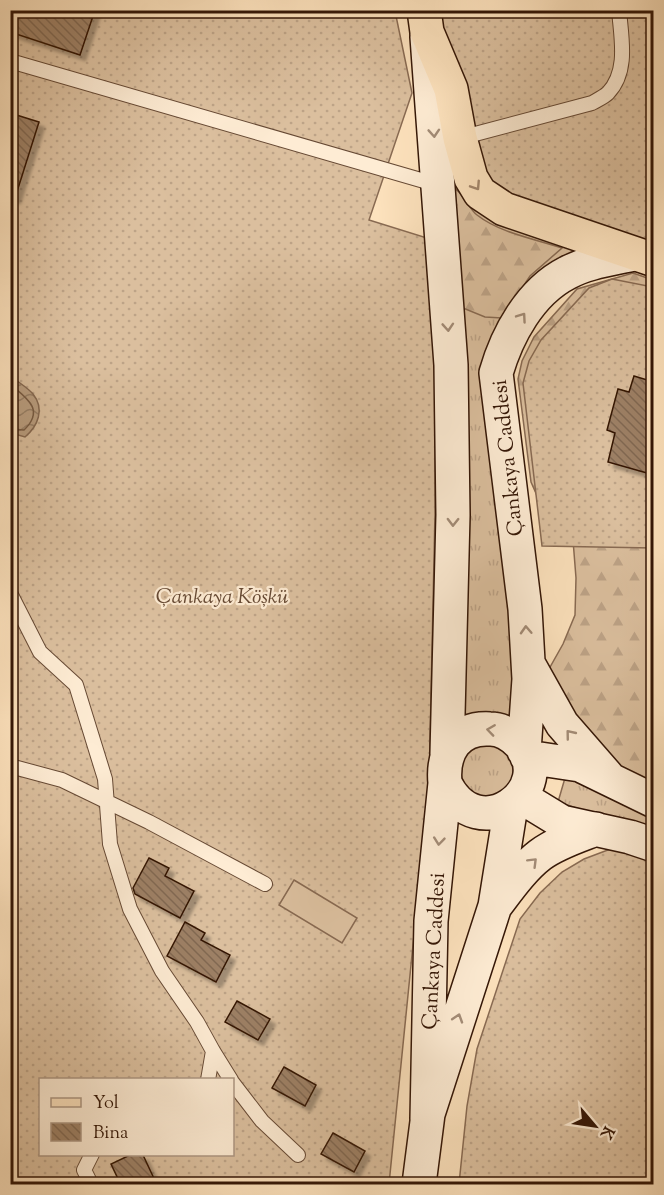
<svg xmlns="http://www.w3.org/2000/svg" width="664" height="1195" viewBox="0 0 664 1195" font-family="'Sorts Mill Goudy',serif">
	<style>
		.grass { fill: url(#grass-tufts); stroke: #886a52; stroke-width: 1.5 }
		.forest { fill: url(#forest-firs); stroke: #886a52; stroke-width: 1.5 }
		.garden { fill: url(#garden-dots); stroke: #886a52; stroke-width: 1.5; fill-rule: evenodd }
		.pitch { fill: #dbbf9e; stroke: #886a52; stroke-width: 1.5 }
		.water { fill: url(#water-waves); stroke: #84674f; stroke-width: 1.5 }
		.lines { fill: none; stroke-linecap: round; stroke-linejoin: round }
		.shore { stroke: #765a42; stroke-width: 1.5 }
		.building { fill: url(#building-back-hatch); stroke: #341606; stroke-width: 1.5; filter: url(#shadow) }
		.service-casing { stroke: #664934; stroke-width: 16 }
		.secondary-casing { stroke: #341606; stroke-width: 36 }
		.primary-casing { stroke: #341606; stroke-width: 36 }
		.service { stroke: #feecd4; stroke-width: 14 }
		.secondary { stroke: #feecd4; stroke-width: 33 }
		.primary { stroke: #fde2bd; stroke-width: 33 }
		.oneway { stroke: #a38c77 }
		.oneway2 { stroke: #a3866b }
		.labels { text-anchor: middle; stroke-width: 4.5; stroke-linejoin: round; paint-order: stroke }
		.street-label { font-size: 21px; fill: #341606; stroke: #feecd4 }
		.park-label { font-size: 21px; font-style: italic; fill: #664934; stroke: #feecd4 }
	</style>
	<defs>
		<pattern id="grass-tufts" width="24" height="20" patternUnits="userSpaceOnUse" patternTransform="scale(1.5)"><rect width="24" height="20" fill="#dbbf9e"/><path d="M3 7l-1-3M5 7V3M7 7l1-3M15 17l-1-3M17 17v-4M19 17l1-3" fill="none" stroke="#bda387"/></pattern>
		<pattern id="forest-firs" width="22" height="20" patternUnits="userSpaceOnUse" patternTransform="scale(1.5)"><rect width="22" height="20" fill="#dbbf9e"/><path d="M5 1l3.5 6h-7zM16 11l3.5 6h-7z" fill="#bda387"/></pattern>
		<pattern id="garden-dots" width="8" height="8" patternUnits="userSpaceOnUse" patternTransform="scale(1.5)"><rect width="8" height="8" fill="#dbbf9e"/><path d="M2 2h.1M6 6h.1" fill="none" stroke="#bda387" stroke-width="1.8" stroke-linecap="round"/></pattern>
		<pattern id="water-waves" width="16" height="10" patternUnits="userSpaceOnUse" patternTransform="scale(1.5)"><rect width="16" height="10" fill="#b99d7f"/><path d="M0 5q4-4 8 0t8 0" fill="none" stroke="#977f66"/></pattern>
		<pattern id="building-back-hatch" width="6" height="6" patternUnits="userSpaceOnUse" patternTransform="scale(1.5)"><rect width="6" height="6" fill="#9d8065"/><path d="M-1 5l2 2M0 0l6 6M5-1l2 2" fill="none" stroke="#816851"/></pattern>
		<filter id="shadow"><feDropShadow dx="5.5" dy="5.5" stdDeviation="1.5" flood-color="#0004"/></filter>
	</defs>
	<rect width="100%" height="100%" fill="#fde2bd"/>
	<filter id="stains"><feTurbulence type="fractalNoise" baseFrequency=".00333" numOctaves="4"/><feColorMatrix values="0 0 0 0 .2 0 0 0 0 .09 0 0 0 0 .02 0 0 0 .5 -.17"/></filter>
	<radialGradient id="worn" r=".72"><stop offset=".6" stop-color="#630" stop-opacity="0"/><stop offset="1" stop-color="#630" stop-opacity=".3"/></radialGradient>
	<path class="grass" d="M438 57 591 263 503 350 520 744 455 742Z
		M461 771a26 26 0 1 1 52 0a26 26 0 1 1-52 0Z
		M567 771 653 809V833L558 802Z"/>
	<path class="forest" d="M452 187C463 191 468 208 477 215 500 233 535 239 562 248L530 276 502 318 485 317 458 306Z
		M633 273 653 280V569L647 588 654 600 653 783 618 765 575 714 549 669 563 644 575 615 576 578 573 540 539 500 531 482 518 379 522 361 534 337 577 289Z"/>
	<path class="garden" d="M10 11H395L412 93 369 220 427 238 435 362V513L429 786 389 1184H11ZM40 1080H232V1154H40Z
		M424 11H653V260L489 200Z
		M612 279 653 287V548L542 546 523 383 529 361 541 340 589 288Z
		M613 848 653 858V1184H459L467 1106 477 1049 520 919 540 893 562 872 584 859Z"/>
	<path class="pitch" d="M294 880 357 918 342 943 279 905Z"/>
	<path class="water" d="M10 375C17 382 26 386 33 394 45 409 38 426 25 437L11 433Z"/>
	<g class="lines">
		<path class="shore" d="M10 384C25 397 46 409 24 430L10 429"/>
	</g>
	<path class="building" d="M10 10H95L80 55 10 32Z
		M10 113 39 122 15 198H10Z
		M634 376 654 382V475L608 462 615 433 607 430 618 389 629 392Z
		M149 858 169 868 165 876 194 891 180 918 135 894 133 888Z
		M185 922 205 933 201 940 230 955 216 982 167 956Z
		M237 1001 270 1019 258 1040 225 1022Z
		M284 1067 316 1085 305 1106 272 1088Z
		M333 1133 365 1151 354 1172 321 1154Z
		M130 1155H143L157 1185H121L111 1164Z"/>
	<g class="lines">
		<defs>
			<path id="service" d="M10 61 438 185
				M460 138 592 103C597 100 604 97 608 93 629 71 621 37 619 10
				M10 593 40 652 76 685 105 779 110 844 130 909 162 971 197 1022 213 1051 208 1080
				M10 766 62 780 149 822 265 884
				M213 1051 231 1080
				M232 1082 262 1121 298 1155
				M91 1184 84 1170 92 1154"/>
			<path id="secondary" d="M427 37 451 365 453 515 447 754
				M529 665 562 724 609 778
				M524 751 529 679 525 609 496 373C507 335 530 292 567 273 587 262 612 259 634 254
				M527 757 580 765 654 801
				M521 797 562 822 630 837 654 845
				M496 905C509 888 523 868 540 855 556 843 578 836 596 829
				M427 1119 431 921 445 783C442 752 457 727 490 729 501 729 511 735 519 743 560 788 478 851 445 783
				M419 1184 428 1114 495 906 511 806"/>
			<path id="primary" d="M424 10 427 32 451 89 460 138 471 178 480 193 504 209 654 260"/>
		</defs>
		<use href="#service" class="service-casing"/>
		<use href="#secondary" class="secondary-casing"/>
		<use href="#primary" class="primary-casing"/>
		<use href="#service" class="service"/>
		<use href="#secondary" class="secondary"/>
		<use href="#primary" class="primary"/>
	</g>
	<defs><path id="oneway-chevron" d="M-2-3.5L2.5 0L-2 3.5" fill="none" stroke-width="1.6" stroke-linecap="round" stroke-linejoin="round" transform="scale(1.5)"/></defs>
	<g class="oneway">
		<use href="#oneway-chevron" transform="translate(434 133) rotate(86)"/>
		<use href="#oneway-chevron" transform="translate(522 317) rotate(-55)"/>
		<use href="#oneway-chevron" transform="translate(448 327) rotate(86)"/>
		<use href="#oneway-chevron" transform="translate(453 522) rotate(91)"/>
		<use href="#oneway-chevron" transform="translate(526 630) rotate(-93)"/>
		<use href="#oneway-chevron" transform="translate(491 730) rotate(-172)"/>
		<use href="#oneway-chevron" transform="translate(570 734) rotate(-129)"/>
		<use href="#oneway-chevron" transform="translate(439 841) rotate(96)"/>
		<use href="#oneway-chevron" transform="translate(533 862) rotate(-45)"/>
		<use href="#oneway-chevron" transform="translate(458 1018) rotate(-72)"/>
	</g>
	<use class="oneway2" href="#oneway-chevron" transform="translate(476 186) rotate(57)"/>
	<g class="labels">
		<g class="street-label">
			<text transform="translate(507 458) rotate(-96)" y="7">Çankaya Caddesi</text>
			<text transform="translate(433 951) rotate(-87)" y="7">Çankaya Caddesi</text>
		</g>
		<g class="park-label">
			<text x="222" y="603">Çankaya Köşkü</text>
		</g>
	</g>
	<rect width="664" height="1195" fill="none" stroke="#fde2bd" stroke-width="36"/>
	<rect x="12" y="12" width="640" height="1171" fill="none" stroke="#341606" stroke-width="3"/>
	<rect x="18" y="18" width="628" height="1159" fill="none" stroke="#341606" stroke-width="1.5"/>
	<rect x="39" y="1078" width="195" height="78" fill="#feecd4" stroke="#ad9682" stroke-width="1.5"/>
	<rect x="51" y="1098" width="30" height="9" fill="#fde2bd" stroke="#ad9682" stroke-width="1.5"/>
	<text x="93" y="1108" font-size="18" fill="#341606">Yol</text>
	<rect x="51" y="1123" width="30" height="18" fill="url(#building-back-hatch)" stroke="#ad9682" stroke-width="1.5"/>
	<text x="93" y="1138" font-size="18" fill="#341606">Bina</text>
	<g transform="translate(595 1126) rotate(119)" stroke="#feecd4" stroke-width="4.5" paint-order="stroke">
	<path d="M0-4.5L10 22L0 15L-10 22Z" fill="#341606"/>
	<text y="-9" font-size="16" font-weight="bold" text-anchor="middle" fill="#341606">K</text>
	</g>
	<rect width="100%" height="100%" filter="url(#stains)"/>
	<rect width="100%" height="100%" fill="url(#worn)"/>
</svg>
